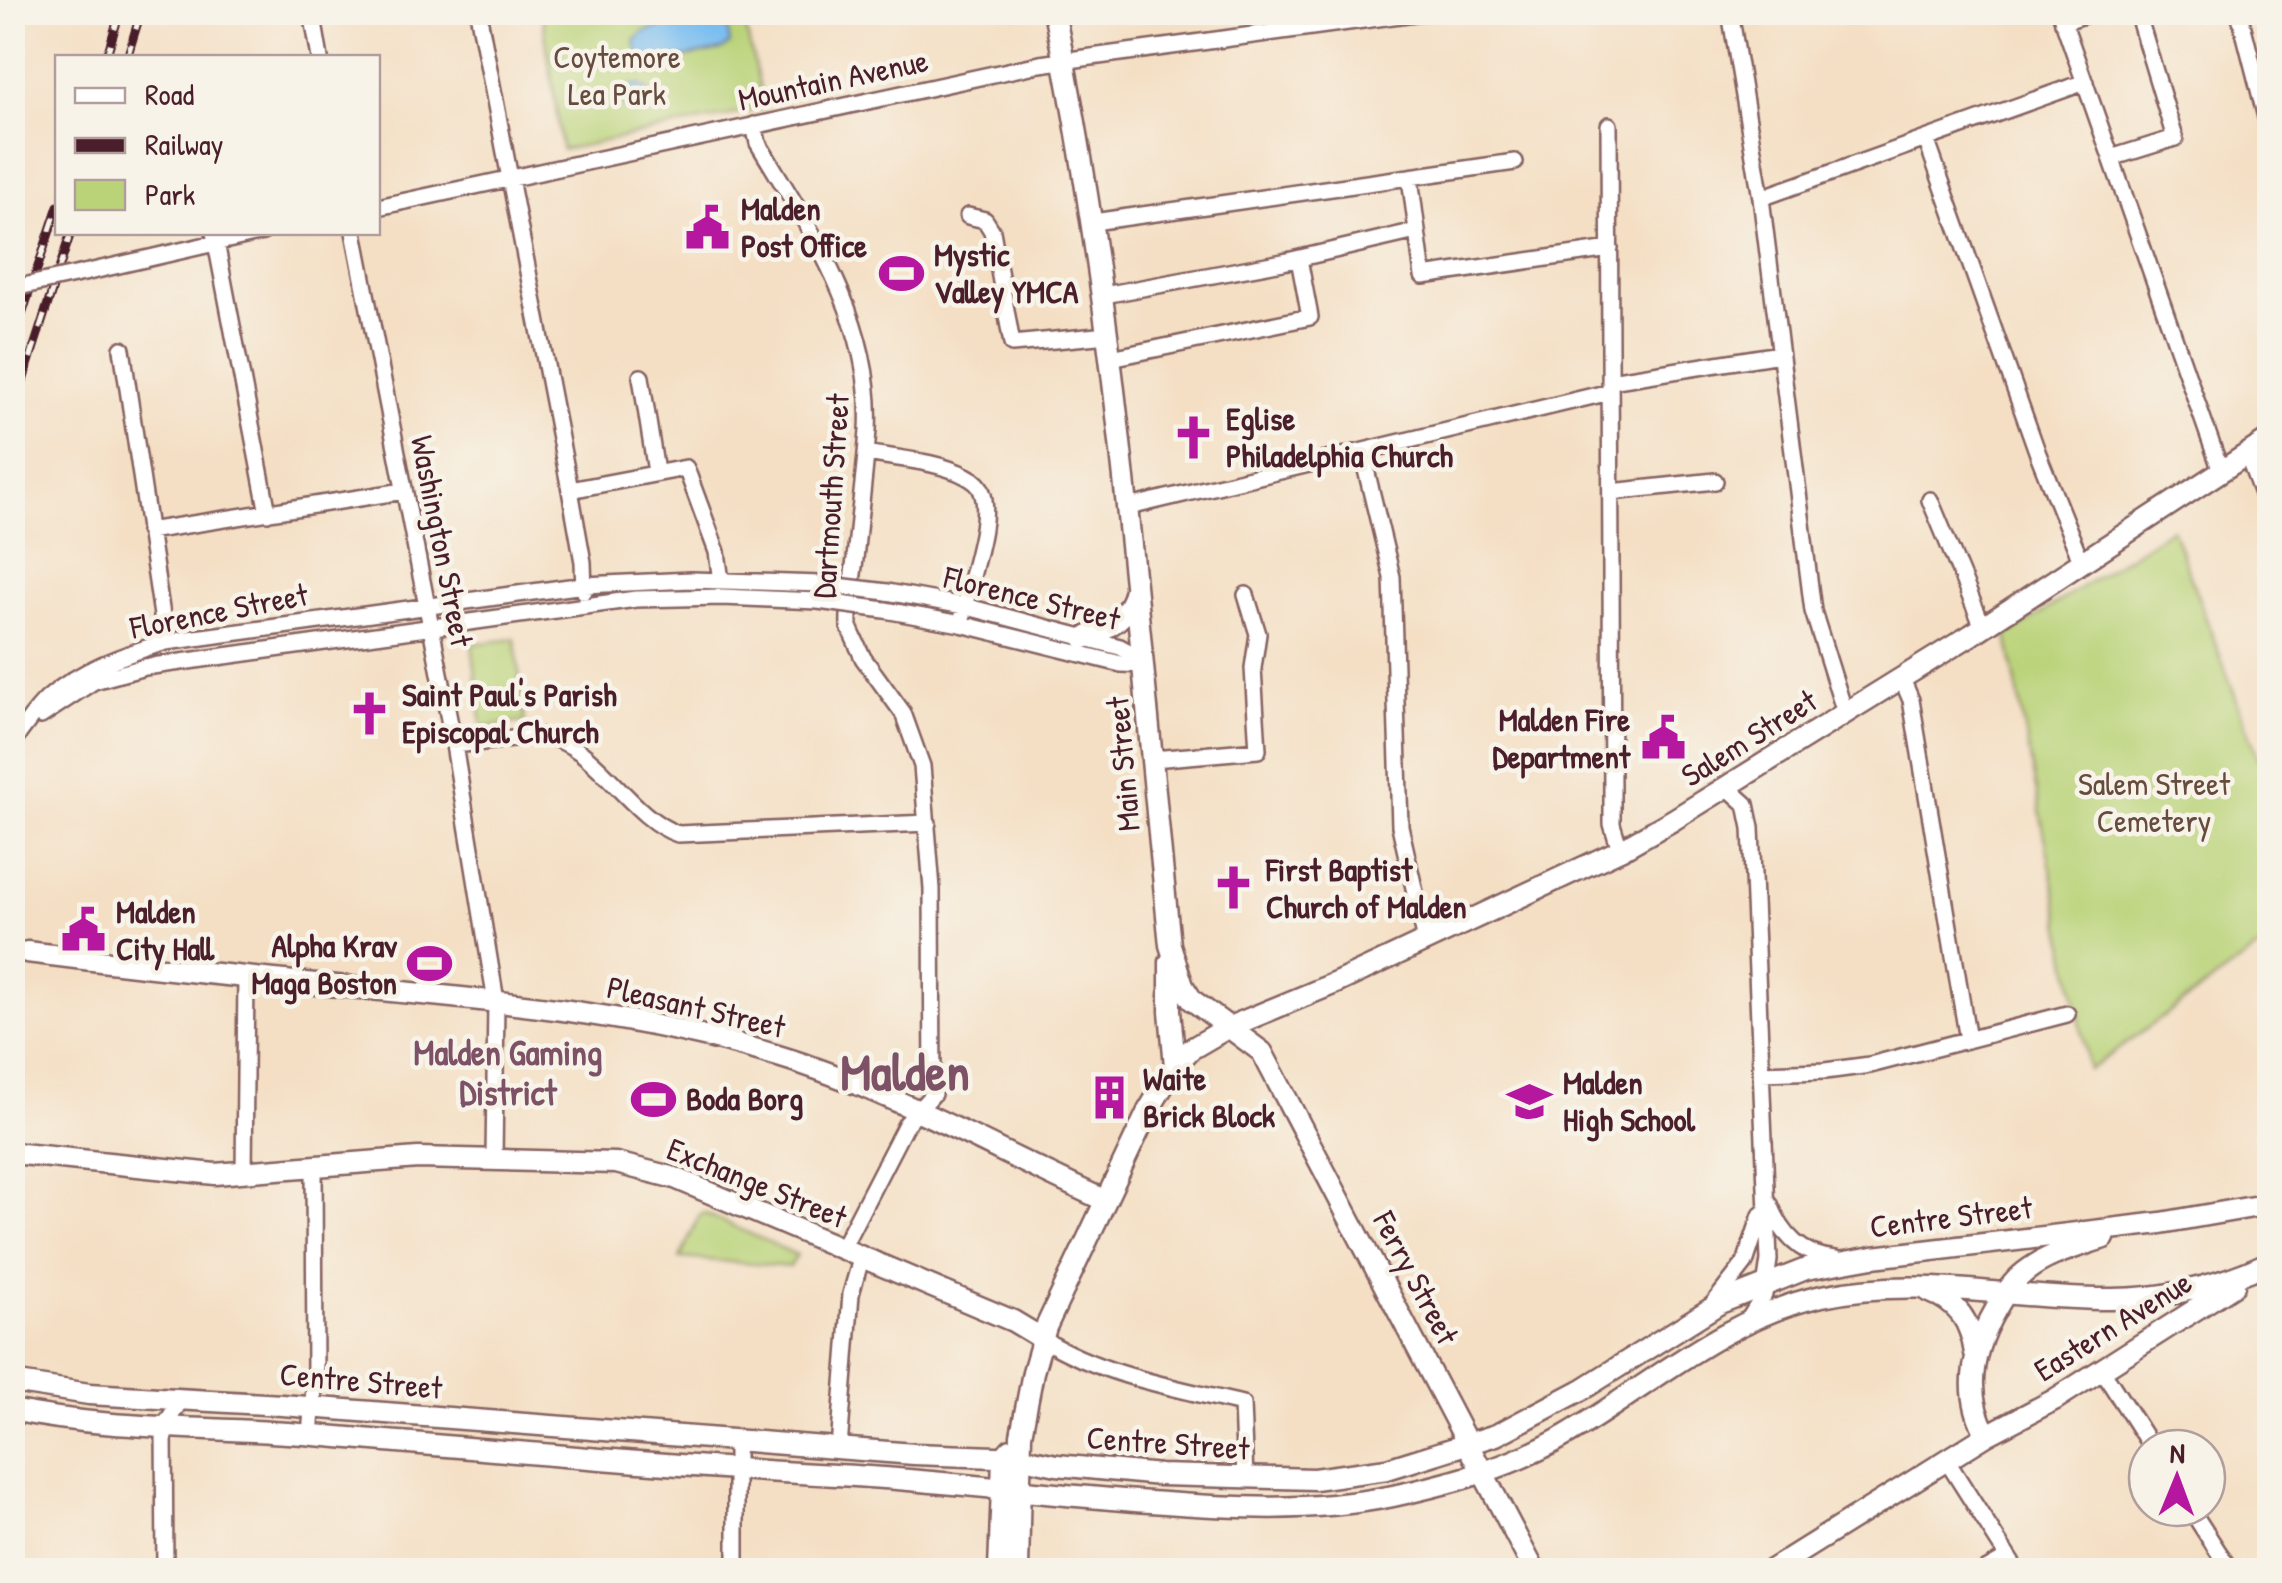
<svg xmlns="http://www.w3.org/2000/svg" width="2282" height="1583" viewBox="0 0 2282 1583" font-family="'Patrick Hand',sans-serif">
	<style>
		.green { fill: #bad379; stroke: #827952; stroke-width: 2.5 }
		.water { fill: #7abef0; stroke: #626e8e; stroke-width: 2.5 }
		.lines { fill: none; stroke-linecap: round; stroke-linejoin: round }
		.minor-casing { stroke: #866261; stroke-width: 20 }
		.major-casing { stroke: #866261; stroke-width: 25 }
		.minor { stroke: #fff; stroke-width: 15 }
		.major { stroke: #fff; stroke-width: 20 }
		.rail-casing { stroke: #4a1f2b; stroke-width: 9 }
		.rail { stroke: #f7f3e8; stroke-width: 5; stroke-dasharray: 15; stroke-linecap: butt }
		.minor-bridge-casing { stroke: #866261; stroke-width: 20; stroke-linecap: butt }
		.minor-bridge { stroke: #fff; stroke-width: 15 }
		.labels { text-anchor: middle; stroke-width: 9; stroke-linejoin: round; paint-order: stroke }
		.park-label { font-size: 32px; fill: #664c3e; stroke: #f7f3e8 }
		.street-label { font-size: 32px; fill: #4a1f2b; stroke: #f7f3e8 }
		.poi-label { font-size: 32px; font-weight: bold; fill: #4a1f2b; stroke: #f7f3e8; text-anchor: start }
		.neighbourhood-label { font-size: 35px; font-weight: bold; fill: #7e5266; stroke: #f7f3e8 }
		.town-label { font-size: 52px; font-weight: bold; fill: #7e5266; stroke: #f7f3e8 }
	</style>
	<rect width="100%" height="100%" fill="#f7f3e8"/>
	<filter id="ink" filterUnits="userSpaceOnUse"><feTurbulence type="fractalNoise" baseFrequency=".01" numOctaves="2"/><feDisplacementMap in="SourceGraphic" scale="20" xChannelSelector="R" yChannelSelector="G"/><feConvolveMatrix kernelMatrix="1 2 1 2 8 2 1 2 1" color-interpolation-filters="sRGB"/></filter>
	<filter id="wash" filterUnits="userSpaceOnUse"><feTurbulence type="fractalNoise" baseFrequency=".0048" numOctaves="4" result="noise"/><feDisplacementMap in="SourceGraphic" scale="40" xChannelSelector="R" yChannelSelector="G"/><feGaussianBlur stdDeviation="2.25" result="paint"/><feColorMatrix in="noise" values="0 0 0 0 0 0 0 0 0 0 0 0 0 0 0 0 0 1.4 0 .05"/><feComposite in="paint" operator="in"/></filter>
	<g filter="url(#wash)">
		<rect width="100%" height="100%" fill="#f4dfc4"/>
		<path class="green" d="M542 13H742L765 108 562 150Z
			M2172 528 2269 786V941L2089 1070 2007 636Z
			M515 639 525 722 482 727 472 644Z
			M704 1213 797 1255 790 1267 680 1258 699 1216Z"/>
		<path class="water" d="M661 13H693L699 19 721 17 727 23 730 44 722 50 644 65 639 59 635 41 643 32 660 27Z
			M622 99a14 14 0 1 1 28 0a14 14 0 1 1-28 0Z"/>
	</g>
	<g filter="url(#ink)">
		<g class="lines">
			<defs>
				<path id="minor" d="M312 12 320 58
					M478 12 570 490 583 562 584 591
					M1730 12 1761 198 1813 611 1845 713
					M2060 12 2221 471
					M2239 12 2270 133
					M2063 22 2093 12
					M754 125 758 143C811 231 874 323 868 430 865 473 859 516 855 559 852 582 848 605 849 627L863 658 903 713 922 766 932 889 933 1094 906 1124 841 1250
					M1609 125 1612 797V824L1620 850
					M1926 139 2038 454 2081 561
					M2111 158 2175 138 2137 12
					M1410 178 1423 276 1610 249
					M1761 198 2085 82
					M378 207 1040 64 1422 12
					M968 216 985 220 992 231 1012 344 1108 335
					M1093 222 1515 162
					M214 232 268 513
					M354 232 454 745 496 1001 494 1159
					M84 273 263 232
					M1104 295 1283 262 1416 231
					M122 349 166 642
					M1111 358 1310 317 1299 259
					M641 377 656 472
					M1610 381 1780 354
					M866 453C898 459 937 461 966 476 972 479 980 484 982 492 993 520 967 584 963 615
					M1362 453 1392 577 1400 826 1426 941
					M2247 454 2270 515
					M570 490 686 468 717 552 721 581
					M1611 492 1715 481
					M1930 500 1983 627
					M1129 507 1610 392
					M148 531 404 491
					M887 592 964 606 1120 647 1135 655 1145 665
					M885 610 961 624 1121 664 1145 665
					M1902 679 1911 700 1968 1040
					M41 716 94 681 145 667 636 599 722 597 818 601
					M12 742C24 728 34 711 47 699 79 670 125 654 166 642L584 585 691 580 821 584
					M454 745 543 736C594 741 629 818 678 834L928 823
					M1153 759 1258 750 1253 668 1258 634 1246 595
					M1726 786 1746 804 1751 828 1769 1260 1764 1295 1747 1322
					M1761 1073 1825 1071 1870 1065 2067 1014
					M244 1173 246 977
					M1770 1204C1782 1236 1802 1256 1836 1259
					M1714 1303 1745 1263 1761 1215
					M1043 1339C1101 1375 1176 1388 1242 1404L1245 1479
					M2102 1370 2152 1448
					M310 1434 315 1378 314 1166
					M839 1448 851 1294 861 1259
					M1947 1461 2016 1570
					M2190 1508 2230 1570
					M165 1570 164 1427 180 1401
					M736 1570V1440
					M1986 1570 2007 1558"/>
				<path id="major" d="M1054 12C1118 321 1138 633 1170 945L1183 986 1192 1000 1262 1052 1534 1570
					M1084 638C1109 628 1130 617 1135 589
					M27 952C138 966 248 978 359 988 501 1001 641 1014 778 1056 891 1090 996 1151 1104 1200
					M1170 962V1011L1175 1066
					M12 1153 215 1174 418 1158 616 1163 675 1178 1013 1321 1043 1339
					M1928 1291C1958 1303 1970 1320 1975 1353
					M12 1382 89 1394 282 1405 914 1454 1023 1458 1057 1465 1160 1475 1314 1479 1387 1469 1496 1435 1583 1389 1720 1303 1806 1269 1873 1257 2161 1223 2270 1204
					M12 1410C111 1431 214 1426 314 1435 488 1449 662 1466 836 1475 941 1480 1045 1495 1150 1502 1232 1508 1311 1513 1393 1496 1453 1483 1515 1466 1568 1434 1651 1385 1725 1317 1822 1296 1925 1275 2011 1300 2112 1299 2166 1299 2221 1285 2270 1262
					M1987 1435C1962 1393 1973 1349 1996 1309 2004 1295 2012 1282 2025 1272 2047 1254 2077 1247 2104 1238
					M999 1570 1003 1458 1011 1449
					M1018 1570 1021 1435 1033 1372 1046 1327 1148 1111 1175 1066 1191 1049 1227 1028 1338 982 1620 850 1673 820 1971 635 2270 439
					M1771 1570 1987 1435 2054 1400 2234 1285"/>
			</defs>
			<use href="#minor" class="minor-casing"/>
			<use href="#major" class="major-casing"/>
			<use href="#minor" class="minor"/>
			<use href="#major" class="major"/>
			<defs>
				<path id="rail" d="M106 58 120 12
					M127 58 141 12
					M12 345 58 206
					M12 415 71 232"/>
			</defs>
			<use href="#rail" class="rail-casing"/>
			<use href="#rail" class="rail"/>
			<defs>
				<path id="minor-bridge" d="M14 288 84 273
					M821 584 887 592
					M818 601 885 610"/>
			</defs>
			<use href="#minor-bridge" class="minor-bridge-casing"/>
			<use href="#minor-bridge" class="minor-bridge"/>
		</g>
	</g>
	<defs>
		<symbol id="civic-bare" viewBox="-9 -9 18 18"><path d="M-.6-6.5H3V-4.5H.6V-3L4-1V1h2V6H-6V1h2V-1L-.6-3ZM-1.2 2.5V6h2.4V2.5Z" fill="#b5179e" stroke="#f7f3e8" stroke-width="2.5" paint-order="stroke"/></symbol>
		<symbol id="stadium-bare" viewBox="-9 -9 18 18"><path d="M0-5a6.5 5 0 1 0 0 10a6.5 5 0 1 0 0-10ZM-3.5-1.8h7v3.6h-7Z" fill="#b5179e" stroke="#f7f3e8" stroke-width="2.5" paint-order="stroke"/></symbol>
		<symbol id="church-bare" viewBox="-9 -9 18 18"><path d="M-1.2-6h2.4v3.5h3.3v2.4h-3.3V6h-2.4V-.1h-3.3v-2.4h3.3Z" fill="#b5179e" stroke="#f7f3e8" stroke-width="2.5" paint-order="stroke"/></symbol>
		<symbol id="building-bare" viewBox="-9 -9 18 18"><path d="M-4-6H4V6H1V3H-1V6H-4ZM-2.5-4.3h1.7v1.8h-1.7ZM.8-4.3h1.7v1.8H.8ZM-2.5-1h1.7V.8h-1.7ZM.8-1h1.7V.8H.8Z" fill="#b5179e" stroke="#f7f3e8" stroke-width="2.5" paint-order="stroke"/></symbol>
		<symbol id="school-bare" viewBox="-9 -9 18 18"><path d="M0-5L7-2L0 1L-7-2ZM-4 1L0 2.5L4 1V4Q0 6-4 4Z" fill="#b5179e" stroke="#f7f3e8" stroke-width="2.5" paint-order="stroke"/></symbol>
	</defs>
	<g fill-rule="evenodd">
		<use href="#civic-bare" x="676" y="196" width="63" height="63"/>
		<use href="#stadium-bare" x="870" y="242" width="63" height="63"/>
		<use href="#church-bare" x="1162" y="406" width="63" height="63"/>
		<use href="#church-bare" x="338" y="682" width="63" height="63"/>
		<use href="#civic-bare" x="1632" y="706" width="63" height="63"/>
		<use href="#church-bare" x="1202" y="856" width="63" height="63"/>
		<use href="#civic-bare" x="52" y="898" width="63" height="63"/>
		<use href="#stadium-bare" x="398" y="932" width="63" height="63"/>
		<use href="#building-bare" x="1078" y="1066" width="63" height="63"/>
		<use href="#stadium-bare" x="622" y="1068" width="63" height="63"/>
		<use href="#school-bare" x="1498" y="1070" width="63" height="63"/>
	</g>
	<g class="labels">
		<g class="park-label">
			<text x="617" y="68">Coytemore<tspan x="617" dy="37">Lea Park</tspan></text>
			<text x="2154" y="795">Salem Street<tspan x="2154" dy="37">Cemetery</tspan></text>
		</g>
		<g class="street-label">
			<text transform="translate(833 80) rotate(-12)" y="11">Mountain Avenue</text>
			<text transform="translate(831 496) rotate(-86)" y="11">Dartmouth Street</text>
			<text transform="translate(442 541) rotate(79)" y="11">Washington Street</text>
			<text transform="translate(1032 598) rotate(14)" y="11">Florence Street</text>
			<text transform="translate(219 611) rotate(-11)" y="11">Florence Street</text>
			<text transform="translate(1749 738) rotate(-32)" y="11">Salem Street</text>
			<text transform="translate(1123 764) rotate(-95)" y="11">Main Street</text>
			<text transform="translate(696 1007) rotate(13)" y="11">Pleasant Street</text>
			<text transform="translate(757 1183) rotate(22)" y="11">Exchange Street</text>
			<text transform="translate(1951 1217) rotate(-7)" y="11">Centre Street</text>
			<text transform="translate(1416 1278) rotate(62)" y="11">Ferry Street</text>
			<text transform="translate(2113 1326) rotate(-32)" y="11">Eastern Avenue</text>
			<text transform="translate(361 1381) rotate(5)" y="11">Centre Street</text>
			<text transform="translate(1168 1443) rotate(4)" y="11">Centre Street</text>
		</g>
		<g class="poi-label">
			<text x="741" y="220">Malden<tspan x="741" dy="37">Post Office</tspan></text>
			<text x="934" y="266">Mystic<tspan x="934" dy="37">Valley YMCA</tspan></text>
			<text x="1226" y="430">Eglise<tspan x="1226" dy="37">Philadelphia Church</tspan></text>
			<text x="402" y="706">Saint Paul's Parish<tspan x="402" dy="37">Episcopal Church</tspan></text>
			<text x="1630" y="731" text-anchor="end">Malden Fire<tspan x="1630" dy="37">Department</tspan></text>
			<text x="1266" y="881">First Baptist<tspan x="1266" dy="37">Church of Malden</tspan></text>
			<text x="116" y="923">Malden<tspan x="116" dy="37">City Hall</tspan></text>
			<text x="397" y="957" text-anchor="end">Alpha Krav<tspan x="397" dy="37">Maga Boston</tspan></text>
			<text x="1143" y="1090">Waite<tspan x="1143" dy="37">Brick Block</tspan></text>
			<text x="1563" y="1094">Malden<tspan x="1563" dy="37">High School</tspan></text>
			<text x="686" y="1110">Boda Borg</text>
		</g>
		<g class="neighbourhood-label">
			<text x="508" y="1065">Malden Gaming<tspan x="508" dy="40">District</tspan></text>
		</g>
		<g class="town-label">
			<text x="905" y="1090">Malden</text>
		</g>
	</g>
	<rect width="2282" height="1583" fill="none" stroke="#f7f3e8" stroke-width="50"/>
	<rect x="55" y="55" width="325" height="180" fill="#f7f3e8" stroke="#b29e9c" stroke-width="2.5"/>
	<rect x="75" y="88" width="50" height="15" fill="#ffffff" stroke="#b29e9c" stroke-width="2.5"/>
	<text x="145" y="105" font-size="30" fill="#4a1f2b">Road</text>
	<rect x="75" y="138" width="50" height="15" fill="#4a1f2b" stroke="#b29e9c" stroke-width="2.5"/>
	<text x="145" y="155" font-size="30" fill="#4a1f2b">Railway</text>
	<rect x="75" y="180" width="50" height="30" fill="#bad379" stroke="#b29e9c" stroke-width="2.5"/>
	<text x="145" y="205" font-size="30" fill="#4a1f2b">Park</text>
	<g transform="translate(2177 1478) rotate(1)"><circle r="48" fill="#f7f3e8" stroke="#b29e9c" stroke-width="2.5"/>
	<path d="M0-8L18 38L0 25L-18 38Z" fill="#b5179e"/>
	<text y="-15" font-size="28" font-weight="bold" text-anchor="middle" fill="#4a1f2b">N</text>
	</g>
</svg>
